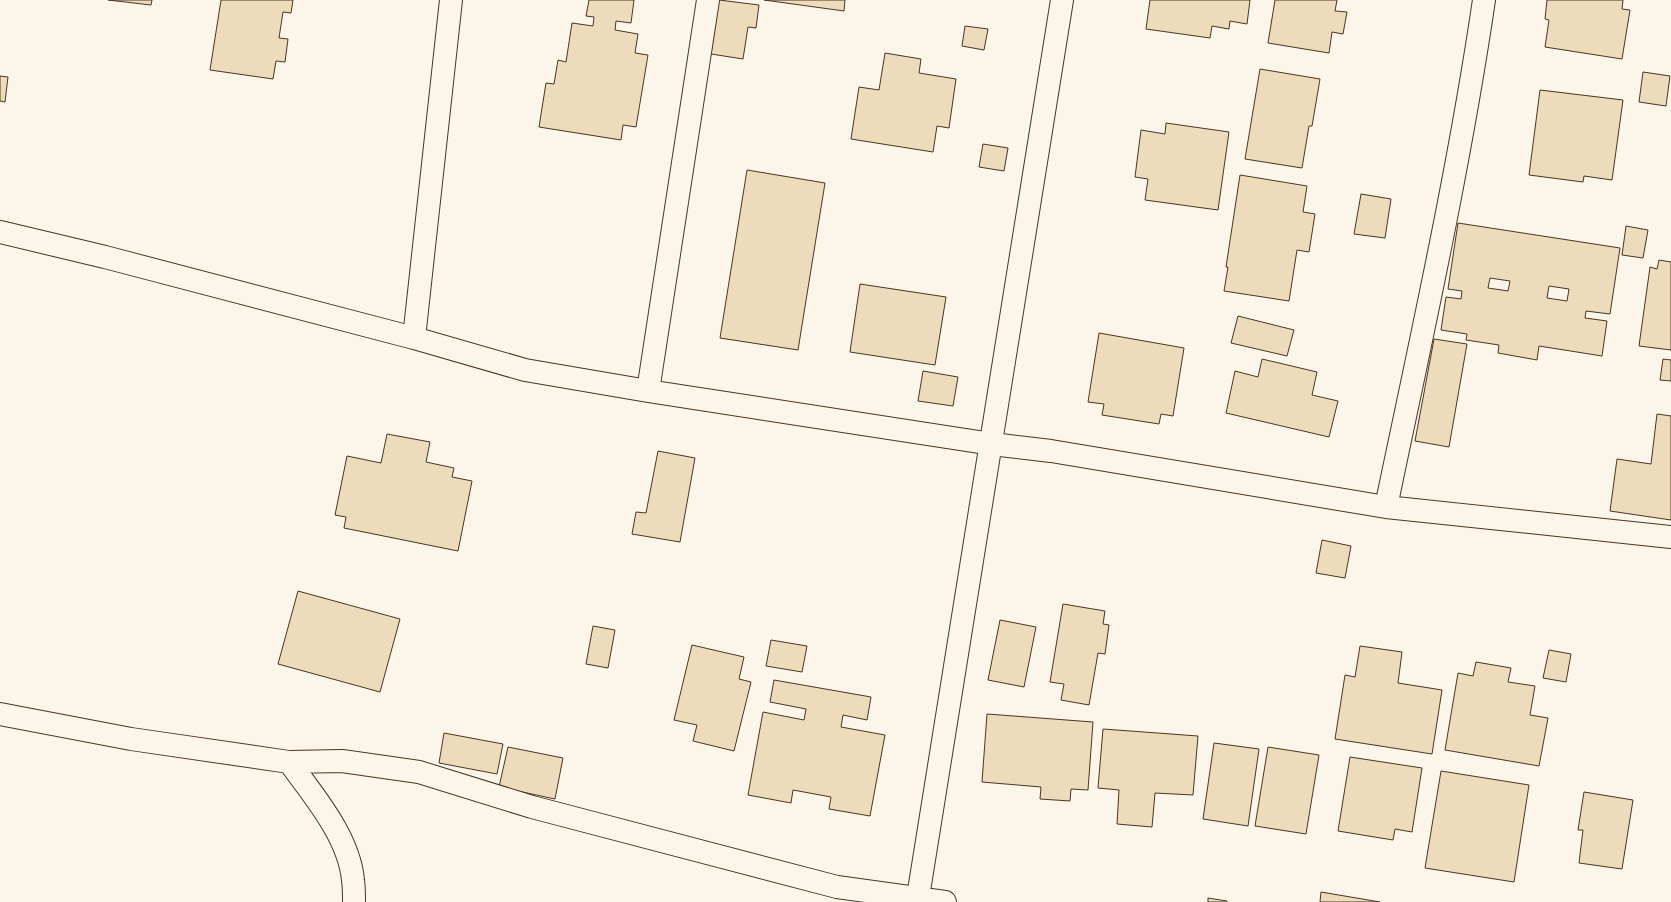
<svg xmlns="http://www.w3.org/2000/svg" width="1671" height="902" viewBox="0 0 1671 902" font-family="Lato,sans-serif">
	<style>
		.building { fill: #ecdcbc; stroke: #4a3520; fill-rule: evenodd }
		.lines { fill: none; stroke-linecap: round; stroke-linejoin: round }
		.street-casing { stroke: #4a3520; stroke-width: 24 }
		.street { stroke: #fbf6e9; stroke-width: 22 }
	</style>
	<rect width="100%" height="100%" fill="#fbf6e9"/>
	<path class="building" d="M108 0H152L151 5Z
		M221 0H293L291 13 283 12 279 38 288 39 285 62 276 61 273 79 210 70Z
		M589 0H634L631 23 616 21 615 30 638 34 635 53 648 55 636 127 623 125 621 140 539 127 546 83 554 84 558 60 566 62 572 23 593 26 594 17 586 16Z
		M719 0 759 5 756 28 748 27 743 59 711 54Z
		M764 0H845L844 11Z
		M1150 0H1250L1247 24 1230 21 1229 29 1212 26 1210 38 1146 29Z
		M1275 0H1337L1335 11 1347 12 1343 34 1332 32 1329 53 1268 43Z
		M1547 0H1623L1622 9 1630 10 1622 59 1545 47 1549 20 1545 19Z
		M965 26 988 29 984 50 962 46Z
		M885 53 921 59 919 73 956 79 949 128 937 126 933 152 851 139 859 87 879 90Z
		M1260 69 1320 79 1312 126H1309L1302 168 1245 159Z
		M1643 72 1670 76 1666 106 1639 102Z
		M0 76 8 77 5 102 0 101Z
		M1540 90 1623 100 1612 180 1584 176 1583 182 1529 175Z
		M1166 123 1229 132 1218 210 1145 200 1148 179 1135 177 1141 130 1165 134Z
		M983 144 1008 148 1004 171 979 167Z
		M747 170 825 183 798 350 720 338Z
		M1240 175 1307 186 1303 212 1315 214 1309 252 1297 250 1289 301 1224 291 1228 267H1226Z
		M1361 194 1391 199 1385 238 1354 234Z
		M1458 223 1620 248 1610 314 1586 311 1585 318 1607 321 1602 356 1539 346 1537 360 1498 353 1499 345 1466 340 1467 334 1441 330 1446 297 1461 299 1462 291 1448 289ZM1490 278 1510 281 1508 291 1488 288ZM1549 286 1569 289 1567 301 1547 298Z
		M1626 226 1648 230 1643 258 1622 255Z
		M1659 260 1671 262V350L1639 346 1650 267 1657 269Z
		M860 284 946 297 935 365 850 352Z
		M1238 316 1294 330 1287 356 1231 343Z
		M1099 333 1184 348 1173 416 1161 414 1159 424 1102 415 1104 404 1088 402Z
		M1434 339 1467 344 1449 447 1415 441Z
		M1262 359 1317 372 1312 395 1338 401 1329 437 1226 413 1235 371 1258 377Z
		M1663 359 1671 360V381L1660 380Z
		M923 371 958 377 953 406 918 401Z
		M1657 414 1671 416V520L1610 511 1617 459 1651 464Z
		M387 434 430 442 426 462 454 468 452 477 472 481 458 551 344 528 346 517 335 515 347 456 381 463Z
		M658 451 695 458 680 542 632 534 636 512 646 513Z
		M1322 540 1351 546 1345 578 1316 573Z
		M298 591 400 619 380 692 278 664Z
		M1063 604 1105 611 1103 624 1109 625 1105 654 1098 653 1089 705 1061 700 1064 684 1050 682Z
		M1000 620 1036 627 1024 687 988 680Z
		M593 626 615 630 608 668 586 664Z
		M771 640 807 646 802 672 766 666Z
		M692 645 744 657 739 679 751 682 734 751 693 741 697 725 674 720Z
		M1360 646 1402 652 1398 683 1442 690 1432 754 1335 739 1345 675 1355 677Z
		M1549 650 1571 654 1566 682 1543 678Z
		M1476 662 1511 668 1508 682 1535 686 1530 715 1548 718 1539 766 1445 750 1458 673 1473 676Z
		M774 680 871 697 867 720 843 715 841 727 885 735 870 816 829 809 831 797 793 790 791 803 748 795 763 712 804 720 806 709 770 702Z
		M987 714 1093 722 1088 790 1071 789 1070 801 1040 799 1041 787 982 782Z
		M1103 729 1198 736 1193 795 1155 793 1152 827 1117 824 1119 790 1098 788Z
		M444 733 503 744 497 774 439 763Z
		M1214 743 1259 749 1248 826 1203 819Z
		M508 747 563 758 555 799 499 787Z
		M1268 747 1319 755 1306 834 1255 826Z
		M1350 757 1422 768 1412 832 1395 829 1393 840 1338 831Z
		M1441 771 1529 785 1514 882 1425 868Z
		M1584 792 1633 800 1622 869 1579 863 1583 830H1578Z
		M1321 892 1380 902H1320Z
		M1208 898 1227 901V902H1208Z"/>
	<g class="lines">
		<defs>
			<path id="street" d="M0 232 105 257 414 338 525 370 648 391 992 444 1051 451 1386 507 1671 537
				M414 338 451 0
				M648 391 708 0
				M1386 507C1421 339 1459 170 1484 0
				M0 714 131 739 289 762 342 761 419 772 532 807 837 887 945 902
				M289 762C314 796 349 837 353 880 354 887 354 895 354 902
				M918 897 1062 0"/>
		</defs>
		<use href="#street" class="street-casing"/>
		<use href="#street" class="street"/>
	</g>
</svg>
